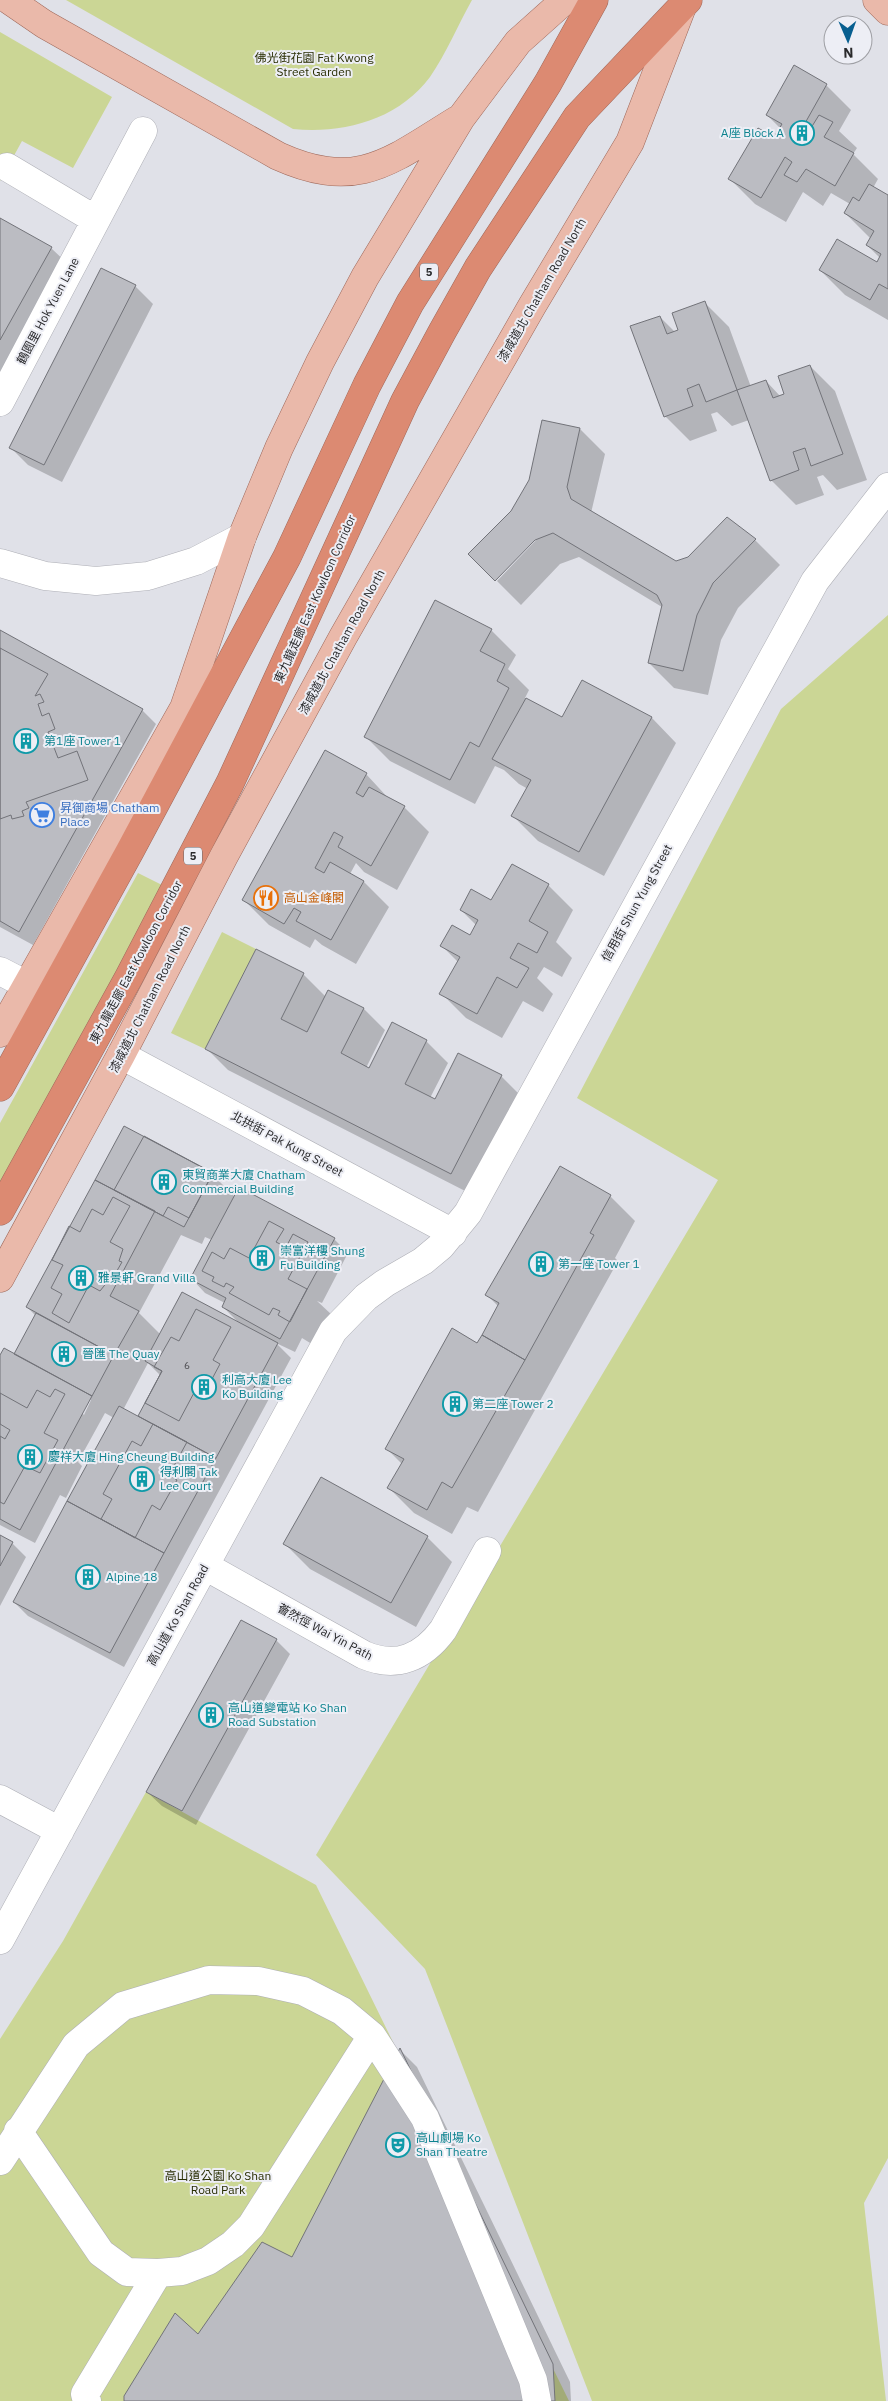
<svg xmlns="http://www.w3.org/2000/svg" width="888" height="2401" viewBox="0 0 888 2401" font-family="'IBM Plex Sans','Noto Sans TC',sans-serif">
	<style>
		.green { fill: #cbd695 }
		.shadow { fill: #0003; fill-rule: evenodd }
		.building { fill: #bbbcc2; stroke: #727379 }
		.lines { fill: none; stroke-linecap: round; stroke-linejoin: round }
		.minor-casing { stroke: #aeafb6; stroke-width: 29 }
		.major-casing { stroke: #9e685a; stroke-width: 29 }
		.highway-casing { stroke: #9e685a; stroke-width: 29 }
		.minor { stroke: #fff; stroke-width: 28 }
		.major { stroke: #eab9aa; stroke-width: 28 }
		.highway { stroke: #dc8a72; stroke-width: 28 }
		.labels { text-anchor: middle; stroke-width: 4; stroke-linejoin: round; paint-order: stroke }
		.number-label { font-size: 10px; fill: #4e4e52 }
		.shield { fill: #edeef5; stroke: #646568; stroke-width: 1 }
		.shield-label { font-size: 11px; font-weight: bold; fill: #2a2a2c }
		.park-label { font-size: 12px; fill: #292e03; stroke: #edeef5 }
		.culture-label { font-size: 12px; fill: #0d838f; stroke: #edeef5; text-anchor: start }
		.street-label { font-size: 12px; fill: #2a2a2c; stroke: #edeef5 }
		.shop-label { font-size: 12px; fill: #366cbe; stroke: #edeef5; text-anchor: start }
		.food-label { font-size: 12px; fill: #c56008; stroke: #edeef5; text-anchor: start }
	</style>
	<rect width="100%" height="100%" fill="#e0e1e8"/>
	<path class="green" d="M66 0H472C458 25 446 54 430 77 398 120 343 134 293 129Z
		M0 32 112 97 73 168 22 141 0 181Z
		M888 615V2158L864 2203 886 2401H592L425 1969 316 1855 718 1180 577 1098 781 709Z
		M138 873 172 890 0 1203V1123Z
		M222 932 256 949 205 1049 171 1033Z
		M146 1792 316 1885 569 2401H0V2039L63 1941Z"/>
	<path class="shadow" d="M826 85 851 110 839 131 857 148 853 154 878 179 873 188 888 196V320L845 295 820 270 877 263 880 258 867 245 871 239 845 213 850 204 831 193 823 206 803 192 786 222 755 204 730 179 774 139 780 128 767 115Z
		M0 220 51 248 69 265 0 389Z
		M101 269 135 286 153 304 62 482 28 465 10 447Z
		M704 302 729 327 751 387 766 381 780 396 786 394 810 366 835 391 867 480 837 490 823 475 817 477 824 495 796 505 771 480 749 420 732 426 717 412 711 414 717 431 690 441 665 416 660 317 675 332 679 331Z
		M580 429 605 454 591 513 676 563 689 558 727 518 755 540 780 565 738 608 721 640 708 695 674 688 649 663 662 607 579 557 560 564 521 605 497 581 539 537 512 512Z
		M491 630 516 655 508 669 529 690 525 698 563 719 583 681 652 718 676 743 604 876 538 841 513 816 528 789 519 784 504 770 495 766 475 804 390 761 365 736Z
		M0 632 142 710 156 724 33 945 0 927Z
		M366 774 390 800 404 807 429 832 397 890 364 872 356 863 350 874 364 882 389 907 356 964 322 945 315 939 310 948 269 925 244 900Z
		M548 885 573 910 556 942 572 958 562 977 544 967 537 978 553 994 543 1012 523 1001 502 1038 466 1018 441 993 458 962 442 946 471 937 477 926 461 910Z
		M303 974 326 997 364 1009 385 1030 366 1068 369 1069 426 1041 448 1063 430 1098 436 1101 458 1055 501 1076 523 1098 473 1195 228 1070 207 1049Z
		M143 1137 212 1174 235 1197 334 1239 348 1253 322 1303 317 1301 332 1315 315 1346 302 1338 295 1352 276 1343 291 1358 124 1667 28 1616 14 1602 114 1418 105 1413 78 1462 82 1466 66 1498 60 1495 35 1543 0 1525V1358L15 1355 36 1316 27 1307ZM181 1235 202 1244 205 1237 212 1240 191 1278 205 1293 225 1303 223 1307 239 1323 161 1335 139 1313ZM148 1363 161 1376 138 1418 123 1410ZM89 1399 91 1400 84 1415 82 1413Z
		M610 1196 635 1221 615 1258 618 1261 478 1512 467 1507 452 1534 414 1513 389 1488 402 1464 386 1448 477 1345 499 1307 487 1295Z
		M0 1537 12 1543 26 1557 0 1606Z
		M427 1537 452 1562 416 1627 310 1569 285 1544Z
		M276 1640 290 1654 196 1825 162 1806 147 1792Z
		M400 2050 417 2067 570 2382 571 2401H125L198 2335 293 2259Z"/>
	<path class="building" d="M794 65 827 84 804 125 811 128 819 115 833 122 824 137 854 153 835 186 806 169 797 182 784 175 792 162 785 157 761 198 728 179 758 128 774 137 782 124 766 115Z
		M869 184 888 195V289L879 284 870 300 819 270 837 239 877 262 881 254 866 245 874 231 844 213 853 197 859 201Z
		M0 218 52 247 0 340Z
		M101 268 136 285 44 465 9 448Z
		M705 301 737 390 706 402 699 384 687 389 693 406 664 417 630 326 660 316 667 334 678 330 672 313Z
		M810 365 843 454 811 466 805 448 793 452 799 470 770 481 737 390 766 380 773 398 784 394 778 376Z
		M542 420 580 428 567 487 571 499 676 561 688 557 727 517 756 539 713 583 697 615 683 671 648 663 662 605 657 595 553 533 535 540 495 581 468 554 511 511 529 480Z
		M435 600 492 629 480 651 505 664 497 681 509 688 479 747 470 742 450 780 364 737Z
		M0 630 143 709 19 932 0 921Z
		M0 648 48 674 35 696 40 694 44 702 38 704 42 716 49 713 55 729 48 732 58 758 77 751 88 780 26 802 29 808 22 811 24 816 12 819 11 815 0 819Z
		M582 680 652 717 579 852 511 816 531 780 492 759 526 698 562 717Z
		M325 750 367 773 356 793 363 797 369 787 405 806 371 866 338 847 343 837 334 832 315 868 324 873 330 862 364 881 331 940 296 921 301 912 294 908 284 924 242 900Z
		M512 864 549 884 529 921 548 932 537 953 518 943 510 958 529 968 517 988 497 977 477 1014 439 994 460 957 440 946 452 925 470 935 478 920 460 910 471 889 491 900Z
		M256 949 304 973 281 1019 307 1032 328 990 364 1008 341 1053 369 1068 392 1022 427 1040 405 1084 435 1099 458 1053 502 1075 451 1174 205 1049Z
		M124 1126 213 1173 184 1227 95 1180Z
		M144 1136 213 1173 189 1218 168 1207 163 1216 114 1190Z
		M560 1166 611 1195 590 1233 594 1235 525 1360 482 1335 499 1303 485 1295Z
		M95 1180 155 1211 110 1296 139 1311 114 1355 26 1307Z
		M239 1187 335 1238 280 1339 222 1307 226 1298 190 1279Z
		M113 1197 130 1206 110 1242 123 1249 119 1261 122 1262 110 1283 108 1281 100 1291 89 1285 69 1323 52 1313 62 1294 51 1288 63 1265 52 1260 69 1226 80 1232 92 1209 103 1215Z
		M269 1221 284 1229 276 1242 286 1247 293 1234 308 1242 288 1279 307 1289 290 1322 278 1315 280 1311 273 1308 269 1315 229 1293 234 1287 226 1283 224 1287 212 1281 214 1277 202 1271 212 1252 224 1259 230 1248 249 1258Z
		M182 1292 278 1343 216 1458 138 1416 162 1371 145 1361Z
		M196 1309 231 1327 213 1360 220 1364 204 1394 196 1389 179 1421 145 1403 162 1371 154 1367 171 1337 179 1341Z
		M36 1313 114 1355 92 1396 14 1354Z
		M452 1328 477 1343 482 1335 525 1360 452 1488 442 1482 427 1510 387 1488 404 1459 385 1449Z
		M4 1348 92 1396 20 1530 0 1519V1355Z
		M55 1389 65 1394 44 1433 58 1440 40 1473 25 1466 4 1504 0 1502V1436L5 1439 10 1430 0 1424V1393L27 1408 37 1390 50 1397Z
		M119 1406 216 1458 164 1553 67 1501Z
		M153 1424 187 1442 169 1475 177 1480 160 1510 152 1505 135 1538 101 1519 112 1499 103 1494 132 1441 141 1446Z
		M321 1477 428 1536 391 1603 283 1544Z
		M67 1501 164 1553 110 1653 13 1602Z
		M0 1535 13 1542 0 1566Z
		M241 1620 277 1639 182 1811 146 1792Z
		M400 2048 553 2364 555 2401H124V2396L175 2313 198 2334 262 2242 292 2257Z"/>
	<g class="lines">
		<defs>
			<path id="minor" d="M7 167 96 220
				M0 402 143 131
				M0 563 45 576 96 581 148 576 196 561 242 537
				M0 971 27 985
				M121 1055 453 1233
				M205 1566 364 1655C397 1669 423 1657 443 1630L487 1551
				M0 1799 60 1831
				M0 1940 333 1331 366 1297 385 1283 423 1261 441 1246 468 1213 815 581 888 487
				M18 2131 101 2253 127 2272 158 2273 182 2271 208 2261 233 2244 251 2226 372 2036
				M0 2161 76 2045 123 2006 209 1980 258 1981 303 1991 342 2011 372 2036 425 2118 533 2380 537 2401
				M87 2401 85 2394 158 2273"/>
			<path id="major" d="M9 0 44 24 278 156C358 192 390 161 457 120
				M877 0 888 11
				M0 1033 184 708 242 537 279 448 320 362 365 277 461 118 518 42 565 0
				M0 1278 121 1055 224 856 343 637 532 306 630 142 682 7"/>
			<path id="highway" d="M0 1087 130 851 287 557 367 385 410 303 548 83 594 0
				M0 1211 129 977 230 783 405 401 442 332 478 268 577 117 688 0"/>
		</defs>
		<use href="#minor" class="minor-casing"/>
		<use href="#major" class="major-casing"/>
		<use href="#highway" class="highway-casing"/>
		<use href="#minor" class="minor"/>
		<use href="#major" class="major"/>
		<use href="#highway" class="highway"/>
	</g>
	<defs>
		<symbol id="building-ring" viewBox="-11 -11 22 22"><circle r="9.5" fill="#edeef5" stroke="#0f9aa8" stroke-width="1.5"/><path d="M-4-6H4V6H1V3H-1V6H-4ZM-2.5-4.3h1.7v1.8h-1.7ZM.8-4.3h1.7v1.8H.8ZM-2.5-1h1.7V.8h-1.7ZM.8-1h1.7V.8H.8Z" fill="#0f9aa8"/></symbol>
		<symbol id="supermarket-ring" viewBox="-11 -11 22 22"><circle r="9.5" fill="#edeef5" stroke="#3f7fe0" stroke-width="1.5"/><path d="M-6-5.5h2.5l.6 2H6L4.5 2H-2.5L-4.4-4H-6ZM-1.5 3.2a1.3 1.3 0 1 0 .1 0ZM3 3.2a1.3 1.3 0 1 0 .1 0Z" fill="#3f7fe0"/></symbol>
		<symbol id="restaurant-ring" viewBox="-11 -11 22 22"><circle r="9.5" fill="#edeef5" stroke="#e8710a" stroke-width="1.5"/><path d="M-5-6h1v4h1v-4h1v4h1v-4h1v5L-1.5 .5V6h-2V.5L-5-1ZM5-6V6H3V1.5H1.5Q1.5-4 5-6Z" fill="#e8710a"/></symbol>
		<symbol id="theatre-ring" viewBox="-11 -11 22 22"><circle r="9.5" fill="#edeef5" stroke="#0f9aa8" stroke-width="1.5"/><path d="M-5-5.5Q0-4 5-5.5V0Q5 5 0 6Q-5 5-5 0ZM-3.3-2.5H-1v1.5H-3.3ZM1-2.5H3.3v1.5H1ZM-2.8 1Q0 5.5 2.8 1Z" fill="#0f9aa8"/></symbol>
	</defs>
	<g fill-rule="evenodd">
		<use href="#building-ring" x="788" y="119" width="28" height="28"/>
		<use href="#building-ring" x="12" y="727" width="28" height="28"/>
		<use href="#supermarket-ring" x="28" y="801" width="28" height="28"/>
		<use href="#restaurant-ring" x="252" y="884" width="28" height="28"/>
		<use href="#building-ring" x="150" y="1168" width="28" height="28"/>
		<use href="#building-ring" x="248" y="1244" width="28" height="28"/>
		<use href="#building-ring" x="527" y="1250" width="28" height="28"/>
		<use href="#building-ring" x="67" y="1264" width="28" height="28"/>
		<use href="#building-ring" x="50" y="1340" width="28" height="28"/>
		<use href="#building-ring" x="190" y="1373" width="28" height="28"/>
		<use href="#building-ring" x="441" y="1390" width="28" height="28"/>
		<use href="#building-ring" x="16" y="1443" width="28" height="28"/>
		<use href="#building-ring" x="128" y="1465" width="28" height="28"/>
		<use href="#building-ring" x="74" y="1563" width="28" height="28"/>
		<use href="#building-ring" x="197" y="1701" width="28" height="28"/>
		<use href="#theatre-ring" x="384" y="2131" width="28" height="28"/>
	</g>
	<g class="labels">
		<g class="number-label">
			<text x="187" y="1369">6</text>
		</g>
		<g class="shield">
			<rect x="420" y="263.5" width="18" height="17" rx="4"/>
			<rect x="184" y="847.5" width="18" height="17" rx="4"/>
		</g>
		<g class="shield-label">
			<text x="429" y="276">5</text>
			<text x="193" y="860">5</text>
		</g>
		<g class="park-label">
			<text x="314" y="62">佛光街花園 Fat Kwong<tspan x="314" dy="14">Street Garden</tspan></text>
			<text x="218" y="2180">高山道公園 Ko Shan<tspan x="218" dy="14">Road Park</tspan></text>
		</g>
		<g class="culture-label">
			<text x="784" y="137" text-anchor="end">A座 Block A</text>
			<text x="44" y="745">第1座 Tower 1</text>
			<text x="182" y="1179">東貿商業大廈 Chatham<tspan x="182" dy="14">Commercial Building</tspan></text>
			<text x="280" y="1255">崇富洋樓 Shung<tspan x="280" dy="14">Fu Building</tspan></text>
			<text x="558" y="1268">第一座 Tower 1</text>
			<text x="98" y="1282">雅景軒 Grand Villa</text>
			<text x="82" y="1358">晉匯 The Quay</text>
			<text x="222" y="1384">利高大廈 Lee<tspan x="222" dy="14">Ko Building</tspan></text>
			<text x="472" y="1408">第二座 Tower 2</text>
			<text x="48" y="1461">慶祥大廈 Hing Cheung Building</text>
			<text x="160" y="1476">得利閣 Tak<tspan x="160" dy="14">Lee Court</tspan></text>
			<text x="106" y="1581">Alpine 18</text>
			<text x="228" y="1712">高山道變電站 Ko Shan<tspan x="228" dy="14">Road Substation</tspan></text>
			<text x="416" y="2142">高山劇場 Ko<tspan x="416" dy="14">Shan Theatre</tspan></text>
		</g>
		<g class="street-label">
			<text transform="translate(542 290) rotate(-60)" y="4">漆咸道北 Chatham Road North</text>
			<text transform="translate(48 311) rotate(-62)" y="4">鶴園里 Hok Yuen Lane</text>
			<text transform="translate(315 599) rotate(-66)" y="4">東九龍走廊 East Kowloon Corridor</text>
			<text transform="translate(342 642) rotate(-61)" y="4">漆咸道北 Chatham Road North</text>
			<text transform="translate(637 903) rotate(-61)" y="4">信用街 Shun Yung Street</text>
			<text transform="translate(136 962) rotate(-62)" y="4">東九龍走廊 East Kowloon Corridor</text>
			<text transform="translate(150 999) rotate(-63)" y="4">漆咸道北 Chatham Road North</text>
			<text transform="translate(287 1144) rotate(28)" y="4">北拱街 Pak Kung Street</text>
			<text transform="translate(178 1615) rotate(-61)" y="4">高山道 Ko Shan Road</text>
			<text transform="translate(325 1632) rotate(28)" y="4">薈然徑 Wai Yin Path</text>
		</g>
		<g class="shop-label">
			<text x="60" y="812">昇御商場 Chatham<tspan x="60" dy="14">Place</tspan></text>
		</g>
		<g class="food-label">
			<text x="284" y="902">高山金峰閣</text>
		</g>
	</g>
	<g transform="translate(848 40) rotate(178)"><circle r="24" fill="#edeef5" stroke="#9fa0a5"/>
	<path d="M0-4L9 19L0 12L-9 19Z" fill="#085f90"/>
	<text y="-8" font-size="14" font-weight="bold" text-anchor="middle" fill="#2a2a2c">N</text>
	</g>
</svg>
